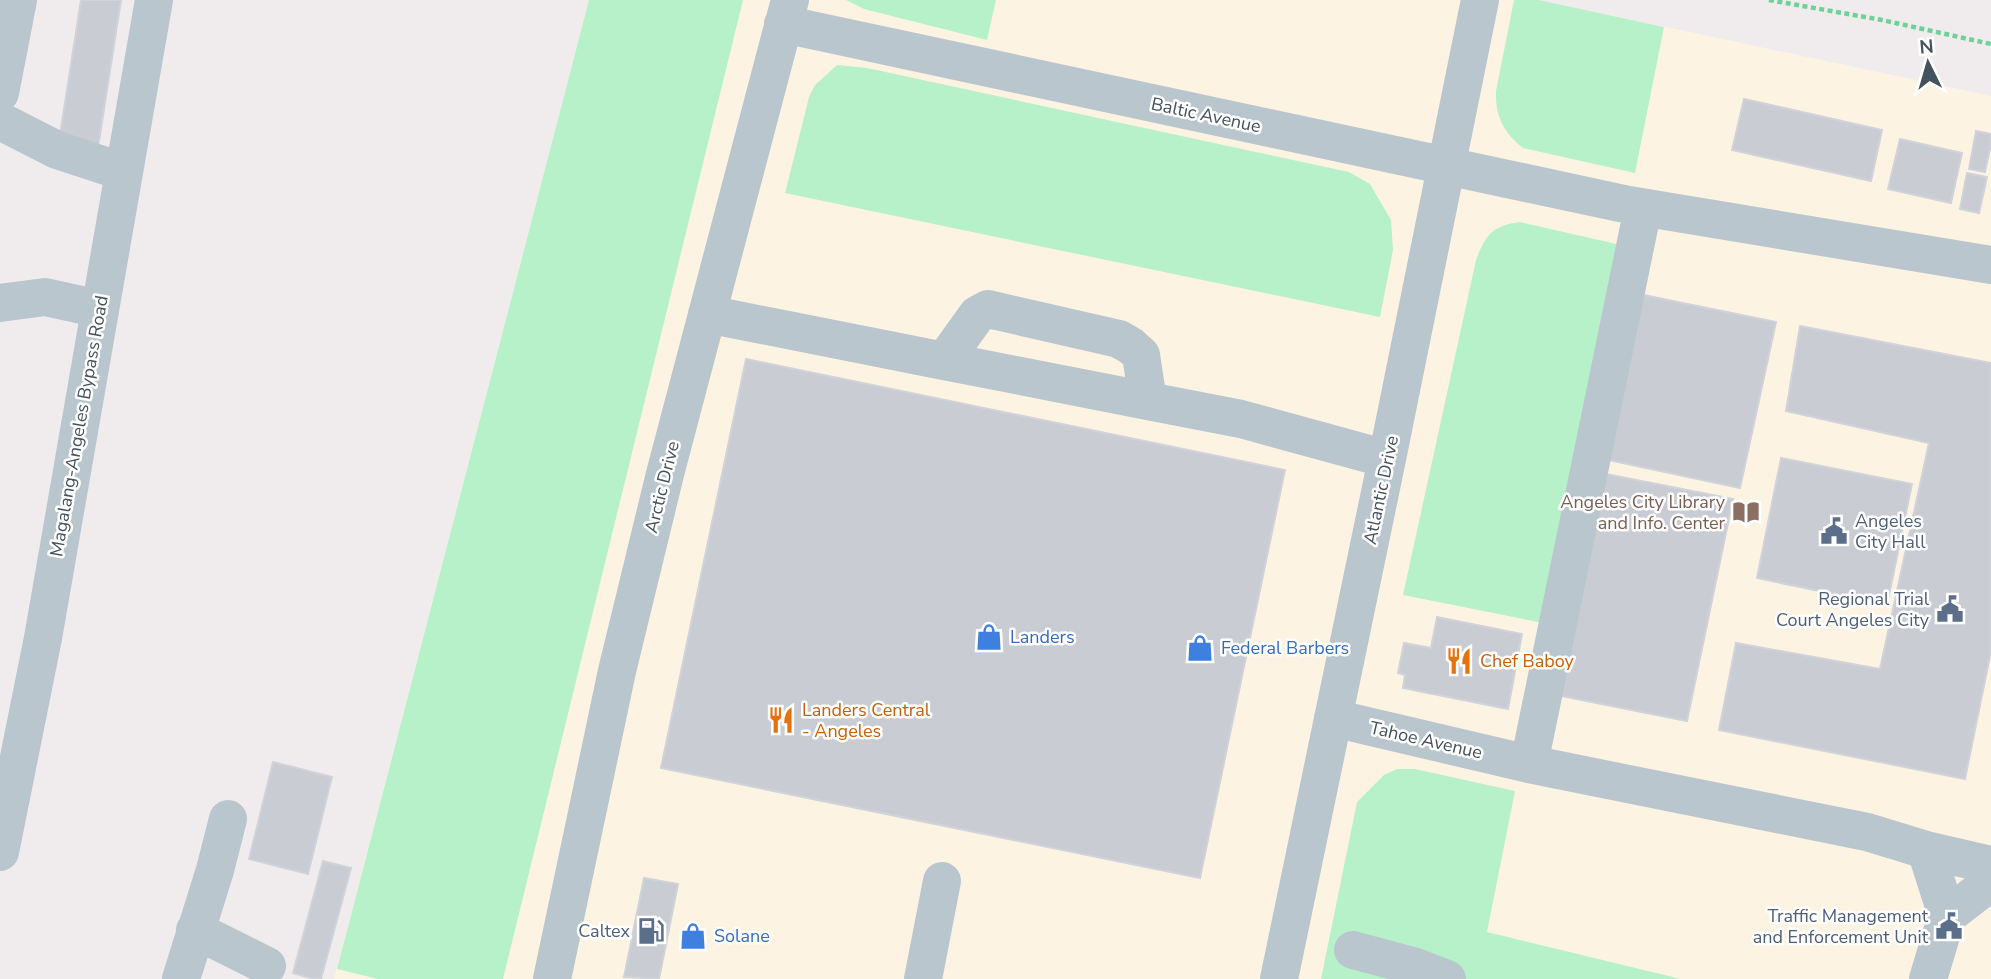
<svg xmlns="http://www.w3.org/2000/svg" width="1991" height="979" viewBox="0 0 1991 979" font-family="'Nunito Sans',sans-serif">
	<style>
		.commercial { fill: #fdf3e3 }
		.green { fill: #b7f1c9 }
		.building { fill: #c9ccd2; stroke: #d0d3d9; stroke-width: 2 }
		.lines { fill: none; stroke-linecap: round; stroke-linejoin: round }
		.path { stroke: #6dd198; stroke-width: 4.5; stroke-dasharray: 5 3.5; stroke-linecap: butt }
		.minor { stroke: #bac6cd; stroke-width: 38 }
		.labels { text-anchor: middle; stroke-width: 5; stroke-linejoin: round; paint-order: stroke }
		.street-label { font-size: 18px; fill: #44525b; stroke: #fff }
		.education-label { font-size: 18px; fill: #785e54; stroke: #fff; text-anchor: end }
		.service-label { font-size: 18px; fill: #4e5e75; stroke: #fff; text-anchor: end }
		.shop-label { font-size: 18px; fill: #366cbe; stroke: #fff; text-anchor: start }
		.food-label { font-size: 18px; fill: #c56008; stroke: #fff; text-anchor: start }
	</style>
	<rect width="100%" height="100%" fill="#f0eced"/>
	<path class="commercial" d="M589 0H1539L1991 96V979H334Z"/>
	<path class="green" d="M589 0H743L503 979H378L337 969Z
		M846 0H996L987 40 864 9Z
		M1514 0H1539L1664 27 1635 173 1523 148C1504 133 1495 116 1496 91Z
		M837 65 867 68 1349 172 1370 184 1391 220 1393 250 1380 317 785 193 809 97 815 85Z
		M1520 222 1621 245 1543 623 1403 595 1476 260C1486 234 1492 226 1520 222Z
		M1397 769H1415L1515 791 1487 932 1681 979H1321L1357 802 1384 775Z"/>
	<path class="building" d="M81 0H121L97 154 58 148Z
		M1744 99 1882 130 1871 181 1732 150Z
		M1976 131 1991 134V144L1985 172 1969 169Z
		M1900 139 1962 153 1951 203 1888 189Z
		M1967 173 1987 177 1979 213 1960 209Z
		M1634 293 1776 322 1740 488 1599 458Z
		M1800 326 1991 363V651L1965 779 1719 730 1736 643 1880 669 1929 443 1786 411Z
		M746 359 1285 470 1200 878 661 768Z
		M1781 458 1912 484 1887 605 1757 578Z
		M1596 472 1733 499 1687 721 1551 694Z
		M1437 617 1522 634 1508 709 1403 688 1405 675 1398 673 1404 643 1431 648Z
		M273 762 332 777 308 874 249 859Z
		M323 861 351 868 321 979H314L293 973Z
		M644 878 678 884 659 979 624 977Z"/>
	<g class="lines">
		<path class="path" d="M1769 0 1882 20 1991 44"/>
		<path class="minor" d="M783 24 1629 205 1991 265
			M0 93 18 0
			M0 121 57 150 124 172
			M0 303 45 297 100 309
			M707 314 944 361 977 315 988 309 1119 339 1131 346 1141 355 1148 401 1241 419 1387 459
			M944 361 1148 401
			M1333 718 1529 764 1867 832 1926 850 1991 865
			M1529 764 1643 208
			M1926 850 1947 916 1928 979
			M0 852 43 638 154 0
			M1947 916 1991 882
			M195 930 267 966
			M1353 950 1413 966 1447 979
			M181 979 215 870 228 819
			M552 979 617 671 665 474 790 0
			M923 979 942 881
			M1279 979 1387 459 1480 0"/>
	</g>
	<defs>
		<symbol id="library-bare" viewBox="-9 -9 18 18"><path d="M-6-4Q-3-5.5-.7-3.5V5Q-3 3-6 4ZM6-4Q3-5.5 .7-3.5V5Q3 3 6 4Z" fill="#8d6e63" stroke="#fff" stroke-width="2.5" paint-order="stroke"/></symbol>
		<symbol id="civic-bare" viewBox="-9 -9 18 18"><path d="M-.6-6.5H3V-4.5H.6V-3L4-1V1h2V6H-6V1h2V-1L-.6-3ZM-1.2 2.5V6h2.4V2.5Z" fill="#5c6f8a" stroke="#fff" stroke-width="2.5" paint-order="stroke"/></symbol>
		<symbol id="shop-bare" viewBox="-9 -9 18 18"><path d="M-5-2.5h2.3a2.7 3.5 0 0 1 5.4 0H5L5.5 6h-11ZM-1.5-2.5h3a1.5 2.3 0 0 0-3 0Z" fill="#3f7fe0" stroke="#fff" stroke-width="2.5" paint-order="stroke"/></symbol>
		<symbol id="restaurant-bare" viewBox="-9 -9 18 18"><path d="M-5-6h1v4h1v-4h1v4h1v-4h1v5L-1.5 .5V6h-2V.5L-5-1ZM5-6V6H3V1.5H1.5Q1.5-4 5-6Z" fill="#e8710a" stroke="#fff" stroke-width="2.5" paint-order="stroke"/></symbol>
		<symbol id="fuel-bare" viewBox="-9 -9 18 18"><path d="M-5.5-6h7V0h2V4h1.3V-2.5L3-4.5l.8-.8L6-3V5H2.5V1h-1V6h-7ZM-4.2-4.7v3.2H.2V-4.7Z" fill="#5c6f8a" stroke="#fff" stroke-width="2.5" paint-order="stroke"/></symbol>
	</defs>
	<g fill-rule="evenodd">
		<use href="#library-bare" x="1727" y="493" width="38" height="38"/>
		<use href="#civic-bare" x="1815" y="512" width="38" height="38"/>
		<use href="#civic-bare" x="1931" y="590" width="38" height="38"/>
		<use href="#shop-bare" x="970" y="618" width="38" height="38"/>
		<use href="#shop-bare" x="1181" y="629" width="38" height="38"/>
		<use href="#restaurant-bare" x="1440" y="642" width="38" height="38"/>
		<use href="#restaurant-bare" x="762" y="701" width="38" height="38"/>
		<use href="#civic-bare" x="1930" y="907" width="38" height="38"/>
		<use href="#fuel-bare" x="632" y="912" width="38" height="38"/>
		<use href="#shop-bare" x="674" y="917" width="38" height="38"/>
	</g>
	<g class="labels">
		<g class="street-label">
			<text transform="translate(1206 115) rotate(12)" y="6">Baltic Avenue</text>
			<text transform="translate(79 426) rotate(-80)" y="6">Magalang-Angeles Bypass Road</text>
			<text transform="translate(662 487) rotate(-76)" y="6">Arctic Drive</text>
			<text transform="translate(1381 490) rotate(-78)" y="6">Atlantic Drive</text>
			<text transform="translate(1426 740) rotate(13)" y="6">Tahoe Avenue</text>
		</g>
		<g class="education-label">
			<text x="1725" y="508">Angeles City Library<tspan x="1725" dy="21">and Info. Center</tspan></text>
		</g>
		<g class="service-label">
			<text x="1855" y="527" text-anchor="start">Angeles<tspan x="1855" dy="21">City Hall</tspan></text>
			<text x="1929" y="605">Regional Trial<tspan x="1929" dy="21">Court Angeles City</tspan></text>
			<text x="1928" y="922">Traffic Management<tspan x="1928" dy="21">and Enforcement Unit</tspan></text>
			<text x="630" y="937">Caltex</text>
		</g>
		<g class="shop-label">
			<text x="1010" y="643">Landers</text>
			<text x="1221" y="654">Federal Barbers</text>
			<text x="714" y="942">Solane</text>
		</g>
		<g class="food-label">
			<text x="1480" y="667">Chef Baboy</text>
			<text x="802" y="716">Landers Central<tspan x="802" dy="21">- Angeles</tspan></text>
		</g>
	</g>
	<g transform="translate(1928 63) rotate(355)" stroke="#ffffff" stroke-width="5" paint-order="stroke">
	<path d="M0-5L12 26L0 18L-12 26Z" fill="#44525b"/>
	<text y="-10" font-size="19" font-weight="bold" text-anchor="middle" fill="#44525b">N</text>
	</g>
</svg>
